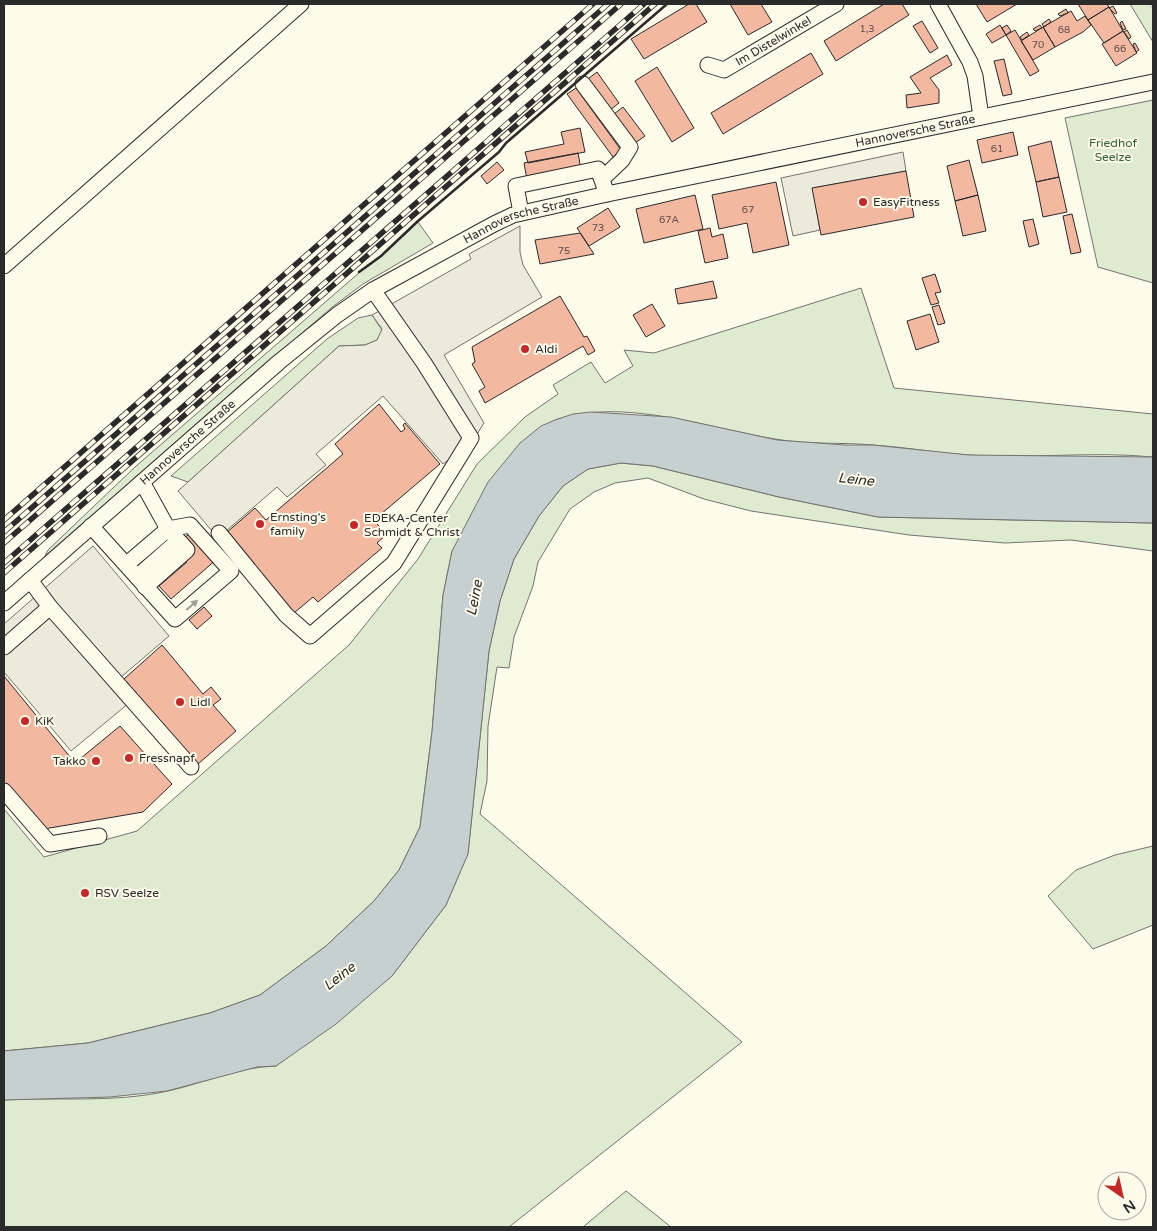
<svg xmlns="http://www.w3.org/2000/svg" width="1157" height="1231" viewBox="0 0 1157 1231" font-family="'Varela Round',sans-serif">
	<style>
		.green { fill: #deebd1; stroke: #74746e }
		.parking { fill: #eceadb; stroke: #74746e }
		.water { fill: #c7d0d0; stroke: #74746e }
		.lines { fill: none; stroke-linecap: round; stroke-linejoin: round }
		.stream { stroke: #c7d0d0; stroke-width: 4 }
		.building { fill: #f2b8a0; stroke: #2b2b2b }
		.minor-casing { stroke: #2b2b2b; stroke-width: 17 }
		.minor { stroke: #fdfbea; stroke-width: 15 }
		.rail-casing { stroke: #2b2b2b; stroke-width: 5.5 }
		.rail { stroke: #fdfbea; stroke-width: 4; stroke-dasharray: 11; stroke-linecap: butt }
		.wall { stroke: #2b2b2b; stroke-width: 2.5 }
		.oneway { fill: #9e9d94 }
		.poi-dot { fill: #c62828; stroke: #fdfbea; stroke-width: 2 }
		.labels { text-anchor: middle; stroke-width: 4; stroke-linejoin: round; paint-order: stroke }
		.number-label { font-size: 10px; fill: #5d4e48 }
		.street-label { font-size: 12px; fill: #2b2b2b; stroke: #fdfbea }
		.park-label { font-size: 12px; fill: #34623c; stroke: #fdfbea }
		.poi-label { font-size: 12px; fill: #2b2b2b; stroke: #fdfbea; text-anchor: start }
		.water-label { font-size: 14px; font-style: italic; fill: #2b2b2b; stroke: #fdfbea }
	</style>
	<rect width="100%" height="100%" fill="#fdfbea"/>
	<path class="green" d="M1130 4H1153V42Z
		M1153 100V283L1098 267 1065 118Z
		M418 222 433 243 363 284 331 308 45 556 48 550 135 467 360 272 381 257Z
		M861 288 894 388 1153 414V457C1092 451 1029 459 968 455 936 453 905 447 873 445 841 442 808 445 775 439 706 428 624 397 555 420L452 551 443 595 432 732 420 827 399 870 374 901 326 946 260 995 210 1013 88 1043 4 1051V809L44 857 137 831 349 645 418 559 477 464 525 417 558 394 553 385 591 362 605 383 633 366 624 350 654 353Z
		M372 315 382 330 377 340 365 345 339 346 188 482 171 476 327 339 358 318Z
		M621 463 653 466 779 497 878 517 1153 523V551L1071 540 1005 543 909 535 751 511 704 499 648 478 615 483 594 492 570 509 538 562 533 586 514 637 509 668 497 667 488 726 487 781 480 814 742 1042 509 1227H4V1100C58 1097 115 1103 168 1091 204 1083 238 1067 276 1066L392 976 446 905 468 853 489 651 500 601 514 559 539 516 563 486 588 469Z
		M1153 846V925L1093 949 1048 896 1076 870 1115 855Z
		M626 1191 671 1227H583Z"/>
	<path class="parking" d="M903 152 906 171 813 188 820 230 793 236 781 178Z
		M520 226V252L523 265 542 297 444 355 484 423 472 442 443 464 383 396 316 454 326 465 287 497 277 487 218 538 178 491 339 346 365 345 377 340 382 329 372 315 471 259 469 254Z
		M93 546 169 636 113 684 129 703 71 751 4 672V624Z"/>
	<path class="water" d="M591 412 671 417 777 440 845 445H873L969 455 1153 457V523L878 517 779 497 653 466 621 463 588 469 563 486 539 516 514 559 500 601 489 651 468 854 446 905 392 976 336 1024 276 1066 257 1067 167 1091 110 1097 4 1100V1051L88 1043 210 1013 260 995 326 946 374 901 399 870 420 827 432 732 443 595 452 551 488 482 520 443 541 426 555 420 573 414Z"/>
	<g class="lines">
		<path class="stream" d="M1152 4 1153 7"/>
	</g>
	<path class="building" d="M689 4H696L707 22 644 59 631 39Z
		M730 4H761L772 22 748 35Z
		M884 4H902L909 15 836 61 824 41Z
		M976 4H1017L987 22Z
		M1078 4H1107L1109 7 1088 20Z
		M1113 6 1117 13 1115 14 1109 8Z
		M1109 7 1123 31 1104 43 1088 20Z
		M1066 9 1068 13 1060 16 1058 14Z
		M1071 11 1077 21 1085 16 1091 25 1083 32 1055 47 1043 27Z
		M1049 19 1051 22 1044 27 1042 24Z
		M922 21 938 48 930 53 913 26Z
		M1122 21 1126 29 1123 30 1120 23Z
		M1000 25 1006 35 992 43 986 34Z
		M1007 25 1011 31 1006 35 1002 28Z
		M1040 25 1042 28 1035 31 1033 29Z
		M1043 27 1055 47 1033 60 1021 41Z
		M1015 30 1039 71 1030 76 1006 35Z
		M1127 30 1131 37 1129 39 1124 32Z
		M1123 31 1137 53 1116 66 1102 44Z
		M1027 32 1029 35 1022 40 1020 37Z
		M1135 43 1139 50 1136 52 1133 44Z
		M811 53 823 74 723 134 711 113Z
		M947 55 952 65 930 78 939 90V103L907 108 906 95 921 93 910 77Z
		M1004 59 1012 94 1003 96 994 61Z
		M657 67 694 128 672 142 635 81Z
		M597 72 619 103 610 110 588 79Z
		M576 88 621 150 613 157 567 94Z
		M623 107 645 136 635 143 614 114Z
		M580 128 585 152 528 163 525 152 564 144 561 132Z
		M1013 132 1018 155 982 163 977 140Z
		M1051 141 1059 177 1036 182 1028 147Z
		M578 153 582 175 528 185 524 163Z
		M969 160 978 195 955 201 947 166Z
		M497 162 504 170 487 184 481 176Z
		M906 171 914 217 821 235 812 188Z
		M1059 177 1067 212 1043 217 1036 182Z
		M776 182 789 245 753 253 747 223 719 229 712 195Z
		M695 195 703 229 644 243 636 209Z
		M978 195 986 231 963 236 955 201Z
		M608 208 620 227 589 246 577 228Z
		M1072 214 1081 252 1071 254 1063 216Z
		M1033 219 1039 244 1029 247 1023 221Z
		M710 228 712 237 723 234 728 258 705 263 698 231Z
		M580 233 594 254 540 264 535 240Z
		M935 274 941 292 935 293 939 303 931 305 922 278Z
		M713 281 717 298 678 304 675 289Z
		M560 296 584 337 587 336 595 351 588 355 583 346 485 403 479 391 485 387 472 364 475 362 472 347Z
		M652 304 665 326 646 337 633 315Z
		M939 305 945 323 938 325 932 307Z
		M930 314 939 342 916 350 907 321Z
		M379 404 401 432 405 429 403 425 405 423 440 464 374 520 386 535 377 543 382 548 318 602 313 597 294 613 226 533 255 508 266 520 343 454 335 444Z
		M193 531 217 559 171 599 159 586 187 562 184 559 194 550 184 538Z
		M204 607 212 616 197 629 189 620Z
		M162 645 203 694 211 687 221 699 213 705 236 731 198 764 124 679Z
		M4 676 75 763 120 726 172 784 143 812 44 829 4 783Z"/>
	<g class="lines">
		<defs>
			<g id="minor">
				<path d="M938 4 970 62 975 76 981 117"/>
				<path id="s1" d="M708 65 724 70 836 4"/>
				<path d="M583 84 630 147 622 160 602 179"/>
				<path d="M521 213 516 186 598 169 607 194"/>
				<path d="M4 266 301 4"/>
				<path d="M142 482 168 529 187 550 145 587"/>
				<path d="M91 526 175 619 231 571 190 525 168 529 127 564"/>
				<path d="M219 533 286 615 310 636 394 563 471 438 424 363 373 290"/>
				<path d="M137 577 178 541"/>
				<path d="M30 580 50 607 191 767"/>
				<path id="s2" d="M4 603 279 362 337 315 373 290 494 224 513 215 607 194 1153 82"/>
				<path d="M4 647 50 607"/>
				<path d="M4 791 50 844 99 836"/>
			</g>
		</defs>
		<use href="#minor" class="minor-casing"/>
		<use href="#minor" class="minor"/>
		<defs>
			<path id="rail" d="M4 520 593 4
				M4 532 608 4
				M4 543 621 4
				M4 563 644 4
				M4 573 655 4"/>
		</defs>
		<use href="#rail" class="rail-casing"/>
		<use href="#rail" class="rail"/>
		<path class="wall" d="M359 272 381 256 418 221 499 152 506 143 667 4"/>
	</g>
	<defs><path id="oneway-solid" d="M-6-.8H1V-3.2L6.5 0L1 3.2V.8H-6Z" transform="scale(1.25)"/></defs>
	<use class="oneway" href="#oneway-solid" transform="translate(192 605) rotate(-41)"/>
	<g class="poi-dot">
		<circle cx="863" cy="202" r="5"/>
		<circle cx="525" cy="349" r="5"/>
		<circle cx="260" cy="524" r="5"/>
		<circle cx="354" cy="525" r="5"/>
		<circle cx="180" cy="702" r="5"/>
		<circle cx="25" cy="721" r="5"/>
		<circle cx="129" cy="758" r="5"/>
		<circle cx="96" cy="761" r="5"/>
		<circle cx="85" cy="893" r="5"/>
	</g>
	<g class="labels">
		<g class="number-label">
			<text x="867" y="32">1,3</text>
			<text x="1064" y="33">68</text>
			<text x="1038" y="48">70</text>
			<text x="1120" y="52">66</text>
			<text x="997" y="152">61</text>
			<text x="748" y="213">67</text>
			<text x="669" y="223">67A</text>
			<text x="598" y="231">73</text>
			<text x="564" y="254">75</text>
		</g>
		<g class="street-label">
			<text dy="4" stroke="none"><textPath href="#s1" startOffset="74">Im Distelwinkel</textPath></text>
			<text dy="4" stroke="none"><textPath href="#s2" startOffset="1054">Hannoversche Straße</textPath></text>
			<text dy="4" stroke="none"><textPath href="#s2" startOffset="649">Hannoversche Straße</textPath></text>
			<text dy="4" stroke="none"><textPath href="#s2" startOffset="244">Hannoversche Straße</textPath></text>
		</g>
		<g class="park-label">
			<text x="1113" y="147">Friedhof<tspan x="1113" dy="14">Seelze</tspan></text>
		</g>
		<g class="poi-label">
			<text x="873" y="206">EasyFitness</text>
			<text x="535" y="353">Aldi</text>
			<text x="270" y="521">Ernsting's<tspan x="270" dy="14">family</tspan></text>
			<text x="364" y="522">EDEKA-Center<tspan x="364" dy="14">Schmidt &amp; Christ</tspan></text>
			<text x="190" y="706">Lidl</text>
			<text x="35" y="725">KiK</text>
			<text x="139" y="762">Fressnapf</text>
			<text x="86" y="765" text-anchor="end">Takko</text>
			<text x="95" y="897">RSV Seelze</text>
		</g>
		<g class="water-label">
			<text transform="translate(856 479) rotate(6)" y="5">Leine</text>
			<text transform="translate(474 598) rotate(-79)" y="5">Leine</text>
			<text transform="translate(339 976) rotate(-38)" y="5">Leine</text>
		</g>
	</g>
	<rect width="1157" height="1231" fill="none" stroke="#2b2b2b" stroke-width="10"/>
	<g transform="translate(1122 1196) rotate(146)"><circle r="24" fill="#fdfbea" stroke="#a9a89e"/>
	<path d="M0-4L9 19L0 12L-9 19Z" fill="#c62828"/>
	<text y="-8" font-size="14" font-weight="bold" text-anchor="middle" fill="#2b2b2b">N</text>
	</g>
</svg>
